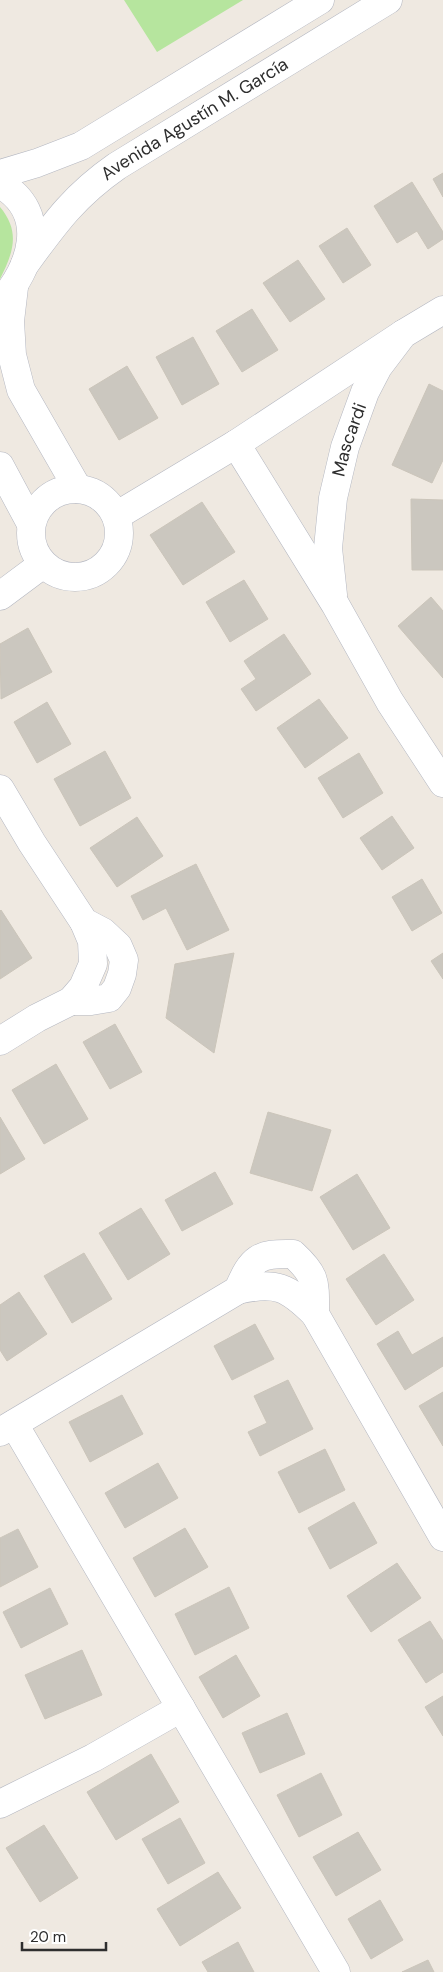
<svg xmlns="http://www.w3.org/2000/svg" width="443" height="1972" viewBox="0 0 443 1972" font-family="'DM Sans',sans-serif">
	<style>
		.green { fill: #b6e59e }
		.building { fill: #cbc7bf; stroke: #cbc5ba }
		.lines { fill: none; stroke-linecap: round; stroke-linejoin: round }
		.street-casing { stroke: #b4b7c1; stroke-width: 29 }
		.secondary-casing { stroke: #b4b7c1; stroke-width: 29 }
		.street { stroke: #fff; stroke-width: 28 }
		.secondary { stroke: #fff; stroke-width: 28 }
		.labels { text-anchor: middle; stroke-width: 5; stroke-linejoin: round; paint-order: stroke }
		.street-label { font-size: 18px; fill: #2e2e2e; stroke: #fff }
	</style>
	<rect width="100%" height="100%" fill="#efe9e1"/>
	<path class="green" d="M124 0H243L157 52Z
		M0 207C21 232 13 253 0 279Z"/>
	<path class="building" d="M443 173V197L433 179Z
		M412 182 443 232V239L428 249 417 231 397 243 374 206Z
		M347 228 371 265 343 283 319 246Z
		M298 260 325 299 290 322 263 283Z
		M252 309 278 350 242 372 216 331Z
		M193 337 219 384 182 405 156 357Z
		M127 366 158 418 119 440 89 389Z
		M429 384 443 391V460L432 483 392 465Z
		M411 499 443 500V570H412Z
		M202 502 235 552 183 585 150 535Z
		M244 580 268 619 230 642 206 602Z
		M431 597 443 611V678L398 626Z
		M28 628 52 672 1 699 0 644Z
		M284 634 311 674 256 711 241 689 256 679 244 661Z
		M319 699 348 738 305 768 277 728Z
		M47 702 71 744 37 763 14 722Z
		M105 751 131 798 80 826 54 779Z
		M359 753 383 793 343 818 318 778Z
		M392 816 414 848 382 870 360 838Z
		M137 817 163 856 117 887 90 848Z
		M196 864 229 930 187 950 166 908 143 920 131 896Z
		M422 879 442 913 412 931 392 897Z
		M1 910 32 958 0 979V911Z
		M234 953 214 1053 166 1018 175 964Z
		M443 953V979L431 961Z
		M115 1024 142 1072 110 1089 83 1042Z
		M56 1064 88 1119 44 1144 12 1090Z
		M268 1112 331 1130 312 1191 250 1173Z
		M0 1117 25 1159 0 1174Z
		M215 1172 233 1204 182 1231 165 1200Z
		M357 1174 390 1228 353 1250 320 1197Z
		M141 1208 170 1254 128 1280 99 1233Z
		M84 1253 112 1299 72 1323 44 1276Z
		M384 1254 414 1300 376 1325 346 1279Z
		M19 1292 47 1334 7 1361 0 1350V1305Z
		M255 1324 274 1359 232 1380 214 1346Z
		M398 1331 412 1355 443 1337V1366L405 1390 377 1344Z
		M288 1380 313 1429 260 1456 248 1432 267 1423 254 1396Z
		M443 1392V1446L419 1406Z
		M122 1395 143 1434 90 1462 69 1422Z
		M325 1449 345 1490 299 1513 278 1472Z
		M158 1463 178 1498 125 1528 105 1493Z
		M354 1502 377 1543 330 1569 308 1528Z
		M185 1528 208 1567 155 1597 133 1558Z
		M18 1529 38 1567 0 1587V1538Z
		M397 1563 421 1598 371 1632 347 1596Z
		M229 1587 249 1628 195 1655 175 1614Z
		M50 1588 68 1624 21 1648 3 1612Z
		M430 1621 443 1641V1672L426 1683 398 1640Z
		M82 1650 102 1695 45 1719 25 1675Z
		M236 1655 260 1696 223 1718 199 1677Z
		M443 1696V1736L425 1707Z
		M287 1713 305 1754 260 1773 242 1733Z
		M151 1754 179 1802 116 1840 87 1792Z
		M321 1773 342 1815 299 1837 277 1795Z
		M180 1818 205 1863 168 1884 142 1839Z
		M44 1825 78 1878 40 1902 6 1848Z
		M358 1832 381 1870 336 1896 313 1857Z
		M218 1872 241 1908 180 1946 157 1909Z
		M380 1900 403 1940 371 1959 348 1919Z
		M238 1942 254 1972H208L202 1962Z
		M428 1960 434 1972H402Z"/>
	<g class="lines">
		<defs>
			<g id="street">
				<path d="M14 287 10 321 12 355 21 390 78 489"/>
				<path d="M236 444 335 604 390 702 443 783"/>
				<path d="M0 466 31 524"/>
				<circle cx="75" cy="533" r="44"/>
				<path d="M116 516 236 444 403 334"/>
				<path id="s1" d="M333 595 328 548 333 498 345 447 365 392 378 367 403 334 443 310"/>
				<path d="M0 596 43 564"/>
				<path d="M0 789 32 843 84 922 103 932 118 946 124 960 122 974 117 988 109 998 91 1001H71"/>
				<path d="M0 1041 37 1018 71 1001 83 987 93 964 92 941 84 922"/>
				<path d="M238 1290C252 1258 258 1253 293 1254 317 1276 315 1282 315 1314L443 1537"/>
				<path d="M14 1424 336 1972"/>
				<path d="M0 1432 238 1290C276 1281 288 1287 315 1314"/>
				<path d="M0 1804 93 1758 181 1708"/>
			</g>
			<g id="secondary">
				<path d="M0 174 37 163 81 146 320 0"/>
				<path d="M0 184C51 213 31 268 0 303"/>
				<path id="s2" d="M25 264C55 223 74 196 117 166L388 0"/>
			</g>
		</defs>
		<use href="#street" class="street-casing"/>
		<use href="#secondary" class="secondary-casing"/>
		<use href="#street" class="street"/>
		<use href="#secondary" class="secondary"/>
	</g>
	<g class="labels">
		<g class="street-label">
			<text dy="6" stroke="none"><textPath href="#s2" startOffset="226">Avenida Agustín M. García</textPath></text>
			<text dy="6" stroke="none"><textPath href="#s1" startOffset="158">Mascardi</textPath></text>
		</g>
	</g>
	<path d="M22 1942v8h84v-8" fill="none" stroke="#2e2e2e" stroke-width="2.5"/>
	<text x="30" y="1942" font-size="15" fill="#2e2e2e" stroke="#ffffff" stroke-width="4" paint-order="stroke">20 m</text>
</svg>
